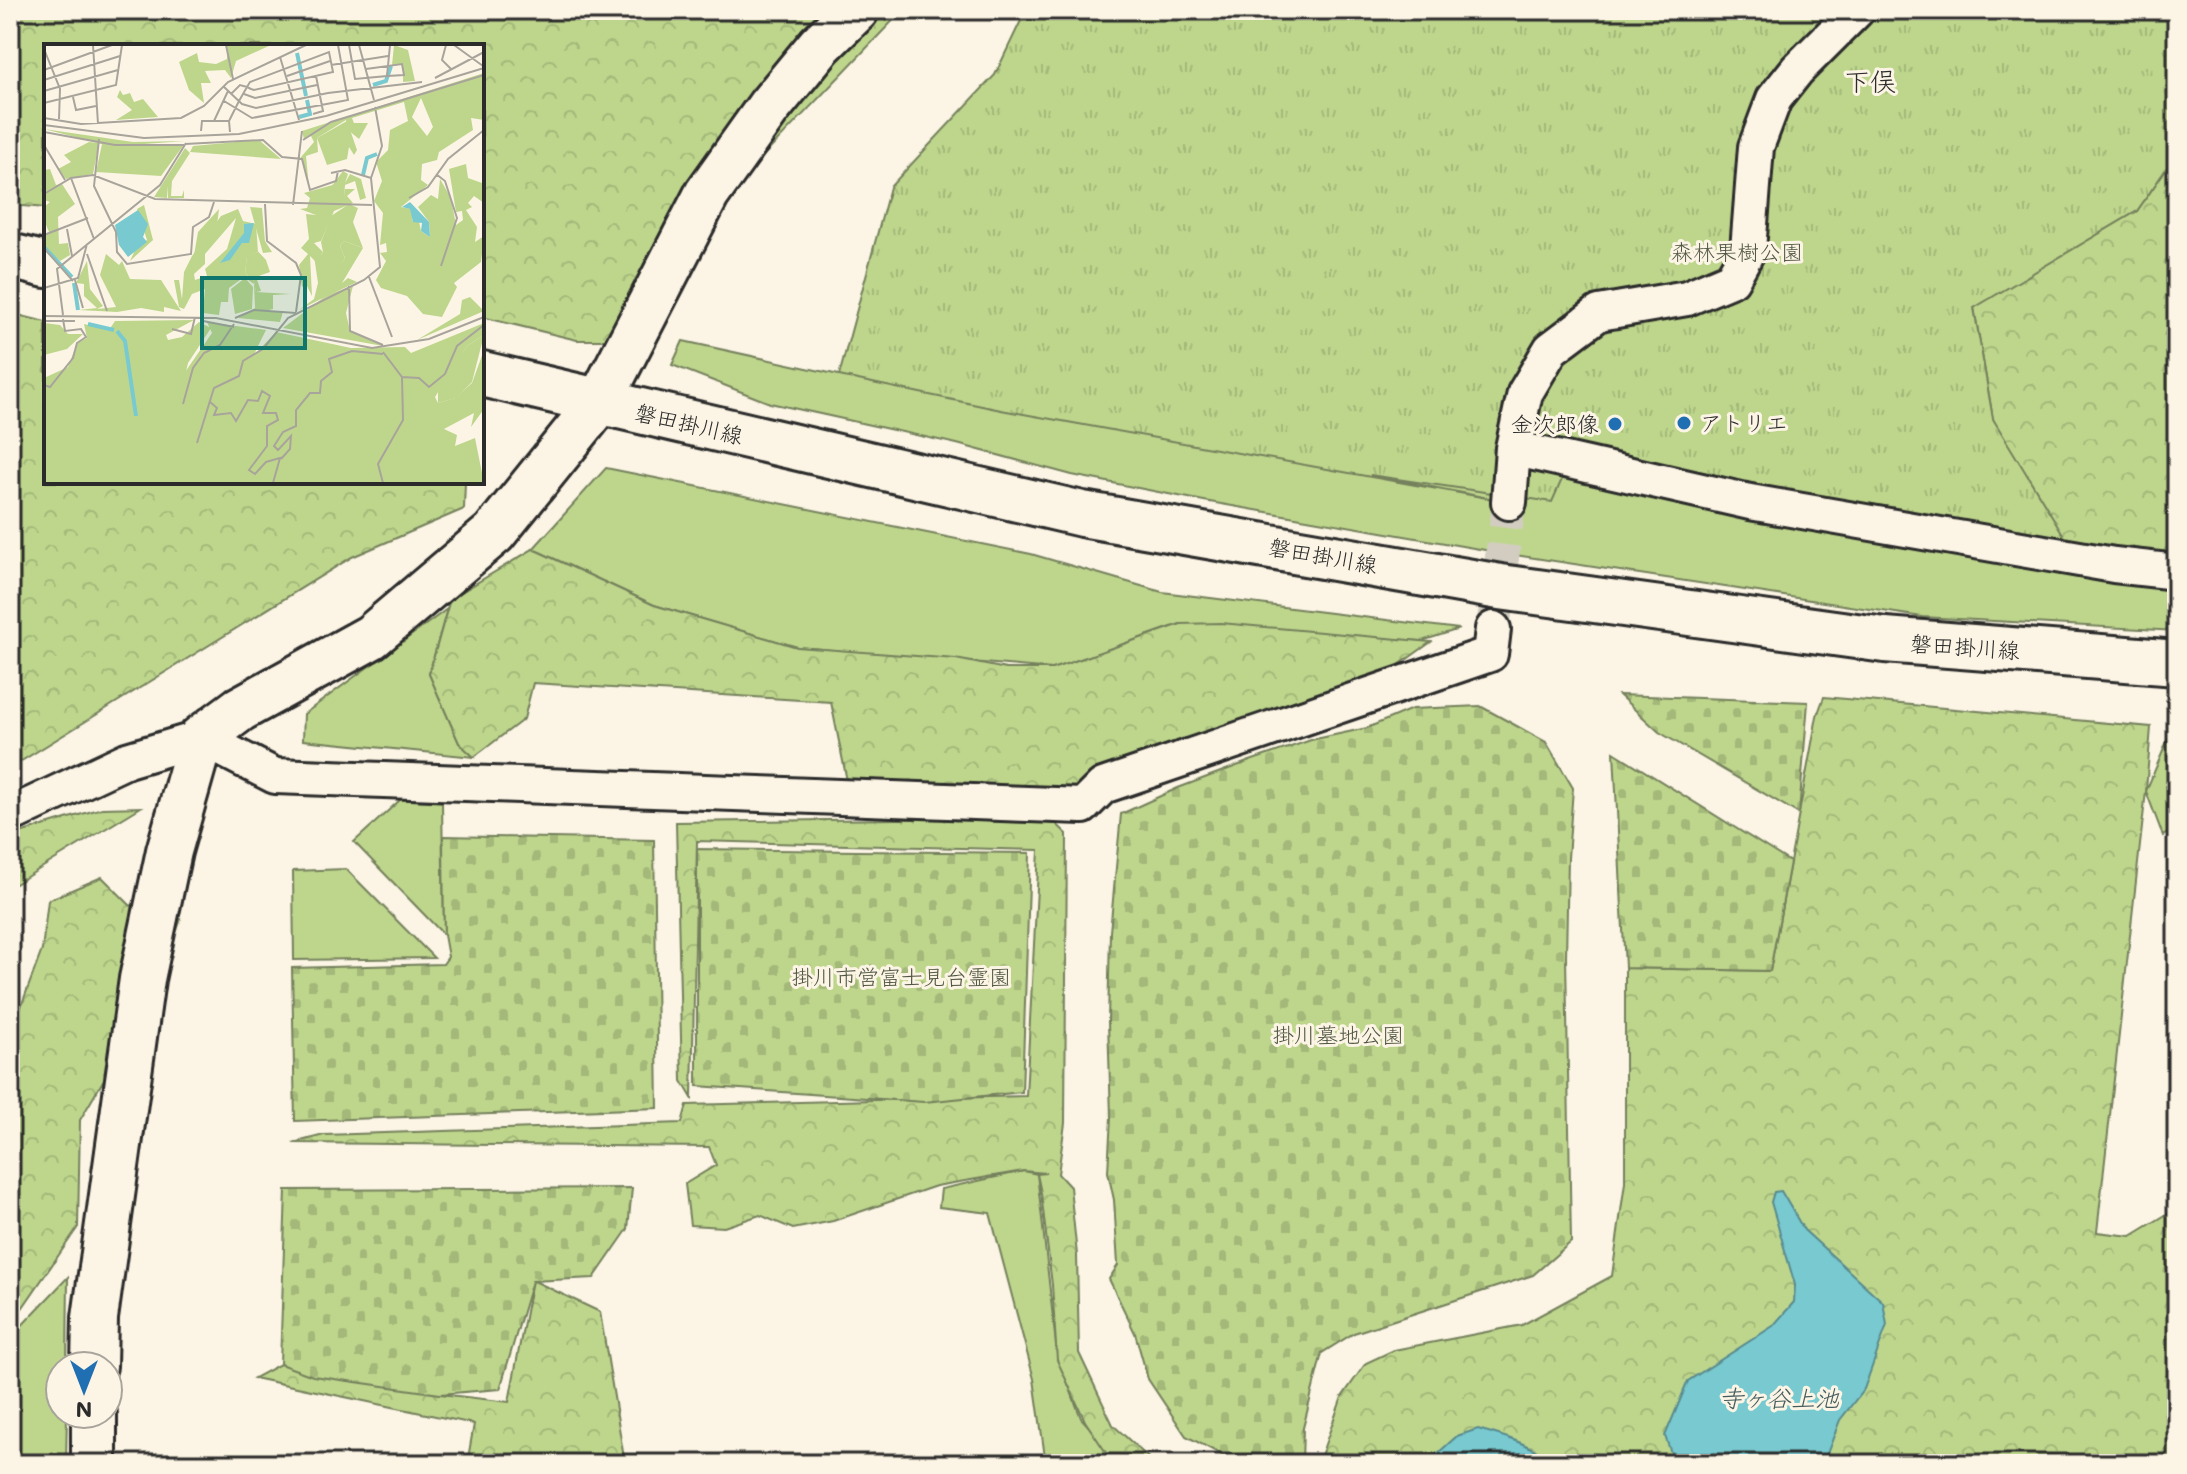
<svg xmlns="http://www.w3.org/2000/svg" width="2187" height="1474" viewBox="0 0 2187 1474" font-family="Mali,'Klee One',sans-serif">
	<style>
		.grass { fill: #bed68c; stroke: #74805c; stroke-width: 2 }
		.forest { fill: url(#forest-crowns); stroke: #74805c; stroke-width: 2 }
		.cemetery { fill: url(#cemetery-stones); stroke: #74805c; stroke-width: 2 }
		.park { fill: url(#park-tufts); stroke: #74805c; stroke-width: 2 }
		.water { fill: #78cad0; stroke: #598a8e; stroke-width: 2 }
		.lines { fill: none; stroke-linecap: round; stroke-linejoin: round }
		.minor-tunnel { stroke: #d2cdc0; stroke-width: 34; stroke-dasharray: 34 17; stroke-linecap: butt }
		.minor-casing { stroke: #2b2b2b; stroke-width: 40 }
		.tertiary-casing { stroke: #2b2b2b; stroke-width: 50 }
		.secondary-casing { stroke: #2b2b2b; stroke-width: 50 }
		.minor { stroke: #fcf5e5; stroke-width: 34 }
		.tertiary { stroke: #fcf5e5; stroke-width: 44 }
		.secondary { stroke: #fcf5e5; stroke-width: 44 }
		.poi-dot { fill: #1f6fb2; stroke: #fcf5e5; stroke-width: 3 }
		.labels { text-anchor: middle; stroke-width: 6; stroke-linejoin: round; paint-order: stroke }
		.park-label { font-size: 22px; fill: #505643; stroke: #fcf5e5 }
		.poi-label { font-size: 22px; fill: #2b2b2b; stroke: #fcf5e5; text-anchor: start }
		.street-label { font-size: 22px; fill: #2b2b2b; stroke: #fcf5e5 }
		.water-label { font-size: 24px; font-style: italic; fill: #425b5d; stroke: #fcf5e5 }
		.quarter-label { font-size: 26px; fill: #2b2b2b; stroke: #fcf5e5 }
		.inset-river { fill: none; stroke: #78cad0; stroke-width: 4 }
		.inset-road { fill: none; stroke: #a8a49b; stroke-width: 2 }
		.view { fill: #0f766e; fill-opacity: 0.15; stroke: #0f766e; stroke-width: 4 }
		.inset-edge { fill: none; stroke: #2b2b2b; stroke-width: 4 }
	</style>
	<defs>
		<pattern id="forest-crowns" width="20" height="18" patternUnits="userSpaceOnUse" patternTransform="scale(2)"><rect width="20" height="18" fill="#bed68c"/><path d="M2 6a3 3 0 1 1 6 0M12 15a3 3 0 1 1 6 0" fill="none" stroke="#a3b879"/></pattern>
		<pattern id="cemetery-stones" width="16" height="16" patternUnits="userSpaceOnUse" patternTransform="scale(2)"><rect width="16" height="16" fill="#bed68c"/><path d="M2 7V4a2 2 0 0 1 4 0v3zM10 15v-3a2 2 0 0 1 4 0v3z" fill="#a3b879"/></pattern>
		<pattern id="park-tufts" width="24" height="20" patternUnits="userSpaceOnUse" patternTransform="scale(2)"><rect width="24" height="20" fill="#bed68c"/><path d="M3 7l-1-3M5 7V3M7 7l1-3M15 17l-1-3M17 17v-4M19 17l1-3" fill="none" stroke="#a3b879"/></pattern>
	</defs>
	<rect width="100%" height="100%" fill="#fcf5e5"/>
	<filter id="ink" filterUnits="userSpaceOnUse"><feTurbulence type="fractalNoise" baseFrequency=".0125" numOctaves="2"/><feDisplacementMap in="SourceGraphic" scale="16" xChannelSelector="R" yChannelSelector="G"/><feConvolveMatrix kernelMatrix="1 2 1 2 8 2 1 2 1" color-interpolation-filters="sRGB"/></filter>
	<g filter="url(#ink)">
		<path class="grass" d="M683 341 839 375 1523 450 2177 564V631L1922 617 1508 554 1204 501 1072 475 957 444 770 403 672 365Z
			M606 468 1031 554 1162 592 1459 629 1422 641 1180 624 1052 669 797 647 654 605 533 549Z
			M447 609 429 674 459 743 474 757 303 740 304 714Z
			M2169 737H2177V827L2163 836 2146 791Z
			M401 799 442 802 444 935 354 842Z
			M346 869 434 958 294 960 293 871Z
			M1024 1171 1037 1174 1057 1354 1081 1418 1123 1464H1046L1034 1379 990 1213 939 1207 941 1189Z
			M68 1277 67 1366H60V1414H67L66 1464H10V1338Z"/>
		<path class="forest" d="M10 10H903L662 262 617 340H577L482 317V46H46V208L10 205Z
			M2177 153V555L2151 554 2105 545 2048 541 1993 419 1974 307 2137 211Z
			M10 313 46 322V482H465L464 509 352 557 10 768Z
			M533 549 654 605 797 647 956 659 1006 669H1052L1181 624 1221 623 1431 642 1375 682 1079 794 847 781 831 702 533 683 524 719 474 757 459 743 429 674 450 599Z
			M1824 697 2151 727 2146 791 2097 1232 2131 1236 2177 1208V1464H1318L1342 1397 1366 1363 1394 1350 1522 1325 1612 1276 1625 1182V968L1770 971 1817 716Z
			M141 807 10 887V836L102 808Z
			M1049 817 1067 834 1065 1123 1058 1174 1070 1187 1077 1255 1079 1353 1113 1425 1155 1464 1113 1463 1085 1421 1057 1360 1052 1285 1041 1193 1037 1174 1046 1173 1023 1171 936 1186 833 1221 793 1229 760 1215 724 1227 690 1225 685 1184 716 1165 709 1147 293 1143 324 1135 682 1123 687 1105 1026 1096 1039 850 697 841 692 1098 682 1081 676 822Z
			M102 877 130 905 181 919 153 996 80 1120 78 1227 10 1326V1036L42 950 48 900Z
			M532 1280 600 1312 625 1464H467L474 1424 254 1378 280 1364 440 1394 509 1402Z"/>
		<path class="cemetery" d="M1619 695 1808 702 1799 814 1659 732Z
			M1480 706 1546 742 1573 788 1568 858 1566 957 1571 1242 1533 1275 1354 1333 1322 1353 1303 1428 1302 1464H1239L1186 1436 1148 1379 1135 1333 1109 1279 1118 1265 1114 1200 1108 1172 1111 1117 1108 1022 1110 932 1121 814 1178 788 1250 761 1311 740 1367 728 1412 709Z
			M1614 752 1790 862 1770 971 1625 968Z
			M443 836 654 840 658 1108 295 1121 292 968 443 964 448 957 444 935Z
			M697 849 1030 853 1022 1092 924 1102 697 1086Z
			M632 1188 628 1229 594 1278 532 1281 500 1389 440 1394 313 1376 280 1364 286 1190Z"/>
		<path class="park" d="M1026 10H2177V153L2137 211 1974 308 1993 419 2077 557 1570 461 1552 502 1370 475 1509 502 1001 410 839 376 890 187 995 75Z"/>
		<path class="water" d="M1781 1191 1804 1230 1883 1302 1887 1325 1864 1389 1840 1420 1823 1464H1675L1665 1436 1688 1381 1773 1326 1794 1302 1795 1285 1771 1202 1774 1192Z
			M1478 1429C1501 1436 1537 1444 1551 1464H1426L1457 1436Z"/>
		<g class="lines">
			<path class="minor-tunnel" d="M1493 629 1509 502"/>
			<defs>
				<path id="minor" d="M1513 448 1750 502 2114 565 2177 572
					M1509 502 1513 448 1525 393 1551 349 1599 313 1687 298 1732 279 1748 250 1756 147 1774 99 1797 70 1857 10
					M10 815 127 760 201 738 275 776 1083 806 1103 786 1490 654 1493 629"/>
				<path id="tertiary" d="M94 1366 95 1318 142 979 169 851 201 738 240 709 371 637 494 533 599 403 707 194 769 107 820 45 856 10
					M94 1414V1464"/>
				<path id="secondary" d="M10 256 46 265
					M482 374 1082 514 1500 587 1885 640 2177 663"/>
			</defs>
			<use href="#minor" class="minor-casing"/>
			<use href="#tertiary" class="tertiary-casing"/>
			<use href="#secondary" class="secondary-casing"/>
			<use href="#minor" class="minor"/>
			<use href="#tertiary" class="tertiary"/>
			<use href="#secondary" class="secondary"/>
		</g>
	</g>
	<g class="poi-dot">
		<circle cx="1684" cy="423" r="8"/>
		<circle cx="1615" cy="424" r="8"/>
	</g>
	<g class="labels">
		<g class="park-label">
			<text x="1737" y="260">森林果樹公園</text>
			<text x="901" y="985">掛川市営富士見台霊園</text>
			<text x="1338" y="1043">掛川墓地公園</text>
		</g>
		<g class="poi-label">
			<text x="1700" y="431">アトリエ</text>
			<text x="1599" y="432" text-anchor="end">金次郎像</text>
		</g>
		<g class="street-label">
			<text transform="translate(689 424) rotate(13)" y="8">磐田掛川線</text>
			<text transform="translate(1323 556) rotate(10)" y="8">磐田掛川線</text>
			<text transform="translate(1965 647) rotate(4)" y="8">磐田掛川線</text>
		</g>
		<g class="water-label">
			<text x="1779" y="1407">寺ヶ谷上池</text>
		</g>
		<g class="quarter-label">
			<text x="1870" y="91">下俣</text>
		</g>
	</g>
	<g transform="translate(44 44)">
		<rect width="440" height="440" fill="#fcf5e5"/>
		<path d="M303 77 313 106 310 111 305 103 303 115 283 121 273 94ZM0 85 89 98 141 97 73 102H139L117 132 52 128 58 100ZM45 98 55 99 49 130 22 135 14 125 27 118 20 111ZM141 104 146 109 128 137 127 152H138L140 146V154H124V142L123 154 110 153ZM299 127 304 130 301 139 306 130 317 135 322 154 316 156 311 137 301 141 300 154 301 145H311L303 152 309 159 290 167 277 197 270 199 279 208 272 218 266 212 268 252 262 240 258 243 255 221 264 210 257 204 265 195 262 170 272 171 275 159ZM206 163 218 164 221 197 228 208 219 209ZM175 165 173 181 150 211 154 188ZM14 173 15 200 24 199 26 211 16 217 0 203V191L5 188 0 176ZM212 179 210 203 222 216 226 228 212 233 217 247 212 248 210 237 201 229 203 212 214 208 209 201ZM300 197 319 204 298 239 304 234 313 238 275 256 301 214 296 202ZM426 253 440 267 373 296 416 270 418 256ZM440 291 428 338 412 354 394 359V345L423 302Z" fill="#bed68c"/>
		<path d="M183 1H227L192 17 187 34 181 26 161 27 167 39H157L160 59 145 46 135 18 153 9 155 18 172 20 183 15ZM440 29V76L427 74 429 86 395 108 393 116 378 120 377 136 384 141 357 163 367 165 369 178 375 177 377 187 386 193 385 178 374 163 387 151 394 155 396 135 407 154 412 181 419 176 418 167 412 168 405 125 422 120 424 134 438 139 440 159 430 152 424 159 428 163 422 166 433 183 431 198 440 192 437 218 410 239 413 243 398 273 379 270 363 252 337 244 332 236 342 217 336 209 343 208 342 199 336 201 339 169 330 157 338 137 332 118 344 106 346 86 364 77 360 58 308 74 310 79H324L315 95 304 86 302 76 273 94 274 108 262 112 265 143 257 113 270 98 267 92 260 95 258 87ZM377 54 389 83 383 92 368 73ZM76 46 79 51 86 49 90 58 99 55 114 73 72 76 88 66 73 53ZM215 96 237 115 146 108 149 102ZM6 125 12 141 18 140 31 160 6 179 0 176V163L6 158 0 156V126ZM292 140 272 171 256 165 263 164 266 154 260 149ZM305 160 314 164 309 178 319 204 300 197 296 202 301 214 281 250 275 256 255 266 270 255 274 239 270 212 273 204 277 211 279 208 277 198 287 172ZM100 161 109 196 86 217 92 204 103 196 93 165ZM194 165 199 177 212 180 214 208 203 213 201 229 210 237 212 248 247 250 229 251V265L221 267 239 268 236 278 194 274 211 264 210 240 200 233 185 244 184 258H177L175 271 159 269 161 245 148 250 140 265 135 263 130 236H135L138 255 140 228 148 212 177 172ZM192 174 183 205 161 225 163 232 151 236 150 230 161 220V210ZM62 210 75 221 78 217 86 235 117 236 137 267 120 263V268L97 264 73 268 35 266 53 264 40 252V240L32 239 43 217 46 245 59 262 53 265 72 263 56 231ZM309 242 302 269 306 287 339 302 239 284 283 251ZM150 276 122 291 124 296 138 293 155 278 167 284 144 319 135 358 214 301 210 311 232 288 307 304 361 303 367 309 440 279V291L423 302 391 353 394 359 411 354 428 339 440 306V365L427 383 430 369 400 385 413 391 411 402 431 394 440 439H0V334L24 323 33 299 43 294 40 280 65 286 71 277ZM0 279 16 281 24 290H39L23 305 0 311Z" fill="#bed68c" fill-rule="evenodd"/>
		<path d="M201 234 209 243 208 265 191 270 187 245Z" fill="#bed68c"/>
		<path d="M350 1 364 6 371 37 359 38V20L348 21ZM163 278 222 286 209 312 200 316 197 330 165 348 166 365 155 384H136L132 373 139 331 168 289Z" fill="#bed68c"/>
		<path d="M366 158 385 178 386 193 377 187 378 179 369 178 366 165 358 163ZM94 166 104 180 99 193 103 198 84 213 75 201 71 181ZM210 179 205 199H198L186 216 176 219 200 189V180Z" fill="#78cad0"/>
		<path class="inset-river" d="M253 9 262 52M329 41 342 37 347 22M255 73 266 70 263 56M319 131 323 114 333 110M0 203 28 233M30 239 34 266M44 280 70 286M73 287 81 297 92 372"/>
		<path class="inset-road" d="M49 1 54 80M182 1 189 35M305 1 311 35 343 32 346 1M315 1 330 56M402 1 398 16 408 26M410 1 439 22M0 5 16 45 15 75M236 13 255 76M287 21 344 12M322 25 358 20 360 31 343 32M0 26 68 1M243 32 286 17M391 34 440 8M0 36 76 12M179 42 198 60 212 64 284 49 378 38M0 47 74 26M200 50 211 54 273 41M29 53 32 66 52 62M180 57 208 74 304 56 294 1M0 59 72 41 78 1M269 70 279 67 272 32M0 74 37 80 137 74 160 62 184 38 262 1M170 77 184 47M0 81 100 94 195 90 282 72 440 24M157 87 158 77H185M0 88 71 101H140M186 88 185 77 195 57 203 43 206 38 285 8 289 28 210 46 207 45 203 43 196 41 187 50M55 95 50 142 72 188 73 208 83 220 147 210 149 183 165 173 170 158M259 96 287 78 440 31M141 100 219 96 238 113 258 115 266 146 292 137 294 127M0 101 21 136M287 129 301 126 327 134M392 130 401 137 413 174 397 222M27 134 50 195M0 150 27 134 49 131 111 155 328 161M365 154 384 143 404 115 440 86M221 160 223 197 252 219 257 231 252 268M249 161 258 87M23 185 28 212M0 191 44 174M0 204 29 237M43 210 63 267M325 233 348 293M31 236 39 264M305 242 306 287 339 301M0 244 34 234 43 200M19 271 13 225 116 141 142 99M0 272 172 274 328 304 385 295 440 273M191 274 210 266 252 269M0 277H31M159 277 190 283M128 285 147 290 151 273M339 308 358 333 375 334 385 343 401 330 413 302 440 281M0 341 6 343 29 314 33 299 42 293 37 285 21 287 19 275M165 357 173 364 170 371 187 369 192 377 204 356 214 357 218 347 226 352 219 369H232L234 376 223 382V402L205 426 211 430 222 418 236 414 229 439M139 360 149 324 160 309 176 301 190 280M153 399 170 344 195 332 199 317 219 305 244 274 320 236 336 223 327 134 338 102 331 63M237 415 246 405 247 392 234 406 230 402 239 388 252 382V366L266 349H276L277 337 288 328 285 315 308 307 339 310M339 439 334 420 359 376 358 333"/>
		<path class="view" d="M158 234H261V304H158Z"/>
		<rect width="440" height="440" class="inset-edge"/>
	</g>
	<rect width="2187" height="1474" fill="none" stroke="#fcf5e5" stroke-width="40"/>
	<rect x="20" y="20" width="2147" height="1434" fill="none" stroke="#2b2b2b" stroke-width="3" filter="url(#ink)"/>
	<g transform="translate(84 1390) rotate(180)"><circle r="38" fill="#fcf5e5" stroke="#a8a49b" stroke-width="2"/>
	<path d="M0-6L14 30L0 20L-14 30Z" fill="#1f6fb2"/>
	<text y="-12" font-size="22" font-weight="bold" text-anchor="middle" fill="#2b2b2b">N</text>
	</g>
</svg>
